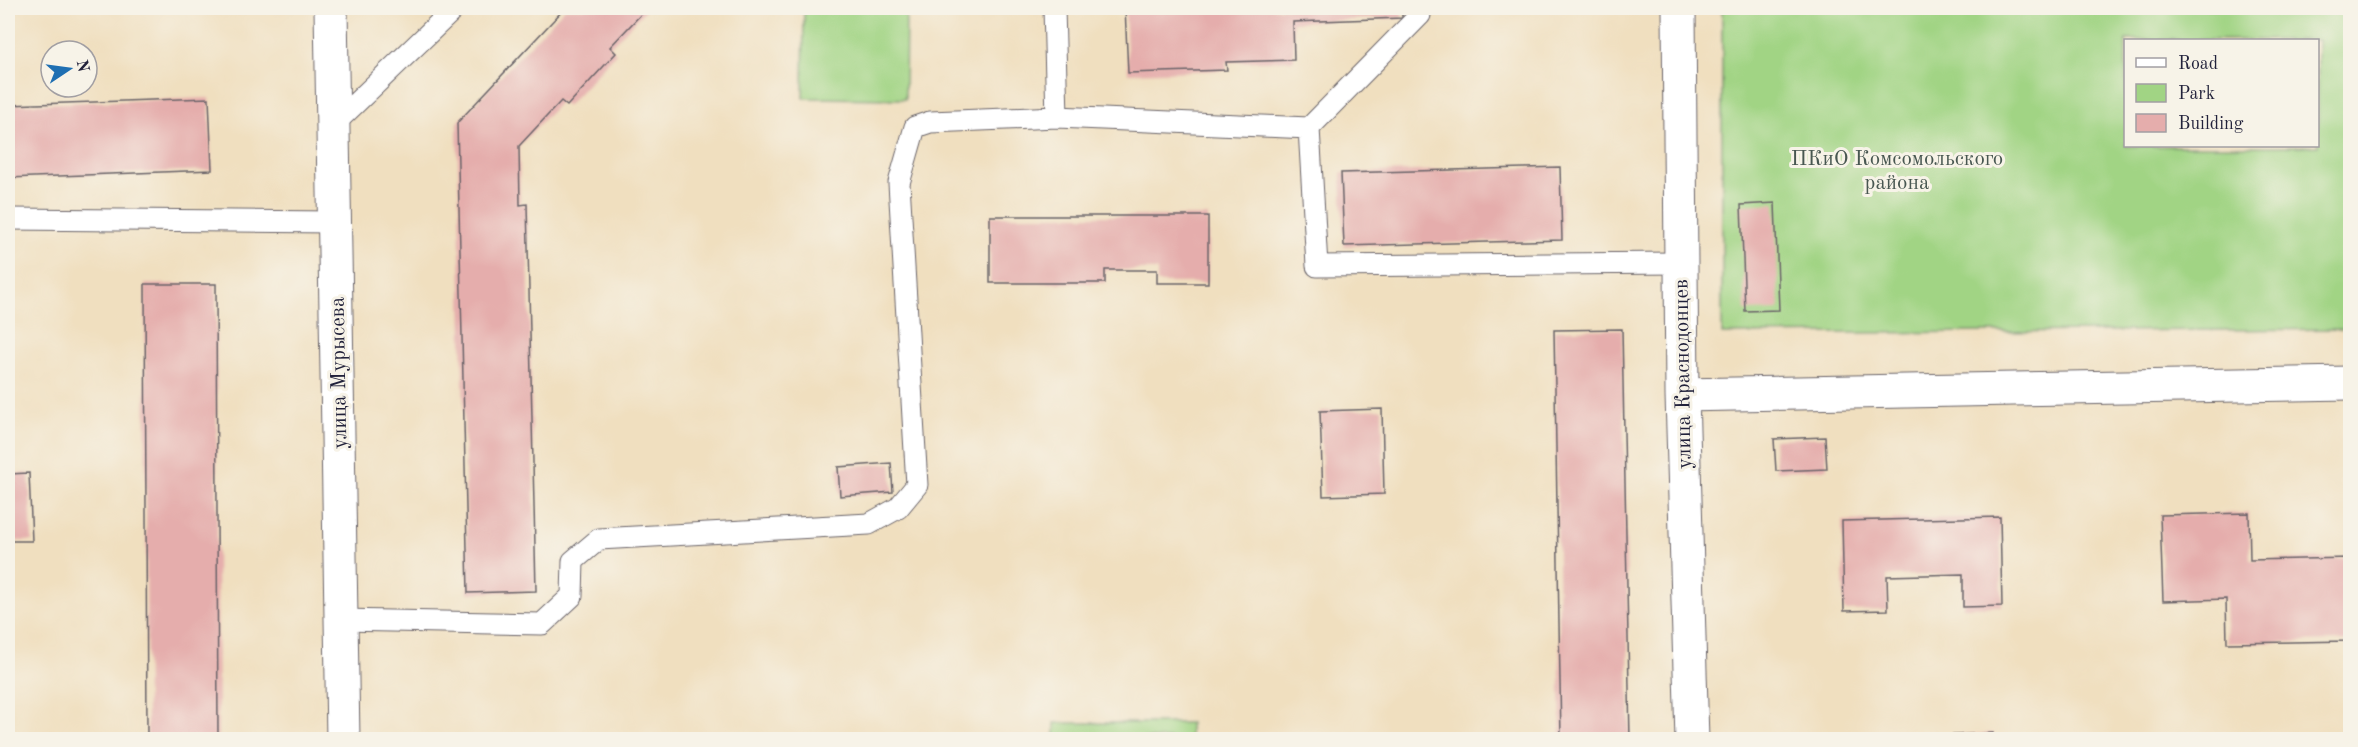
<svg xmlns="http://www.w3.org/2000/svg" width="2358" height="747" viewBox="0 0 2358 747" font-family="'Old Standard TT',serif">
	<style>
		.green { fill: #a1d484; stroke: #627b60; stroke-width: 1.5; fill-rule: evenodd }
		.building { fill: #e5adac }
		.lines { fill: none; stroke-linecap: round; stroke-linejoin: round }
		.service-casing { stroke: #6a6469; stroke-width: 23 }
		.minor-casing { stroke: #6a6469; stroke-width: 35 }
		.tertiary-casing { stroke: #6a6469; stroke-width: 35 }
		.service { stroke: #fff; stroke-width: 21 }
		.minor { stroke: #fff; stroke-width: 33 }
		.tertiary { stroke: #fff; stroke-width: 33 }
		.labels { text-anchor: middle; stroke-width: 6; stroke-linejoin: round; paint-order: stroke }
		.park-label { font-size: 21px; fill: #485751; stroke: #f7f3e8 }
		.street-label { font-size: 21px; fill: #22223b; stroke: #f7f3e8 }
	</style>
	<rect width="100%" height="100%" fill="#f7f3e8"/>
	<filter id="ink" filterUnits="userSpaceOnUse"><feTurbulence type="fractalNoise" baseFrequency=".0167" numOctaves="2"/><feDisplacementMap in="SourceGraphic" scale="12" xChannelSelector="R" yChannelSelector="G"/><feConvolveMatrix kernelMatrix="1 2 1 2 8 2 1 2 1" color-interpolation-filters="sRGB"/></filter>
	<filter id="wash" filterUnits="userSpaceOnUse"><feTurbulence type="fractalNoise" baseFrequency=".008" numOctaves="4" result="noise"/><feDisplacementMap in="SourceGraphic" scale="24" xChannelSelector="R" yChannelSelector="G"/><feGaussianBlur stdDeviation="1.35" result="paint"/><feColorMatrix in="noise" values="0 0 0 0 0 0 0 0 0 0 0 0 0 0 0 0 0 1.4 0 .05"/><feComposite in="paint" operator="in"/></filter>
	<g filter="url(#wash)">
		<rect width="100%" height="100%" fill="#f0dfbf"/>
		<path class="green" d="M804 8H906L905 99 803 98Z
			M1722 8H2350V329L1722 334ZM2126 40H2318V146H2126Z
			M1055 723H1190V739H1055Z"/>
		<g id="blocks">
			<path class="building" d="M565 8H647L610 47 616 53 567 106 561 101 519 146 520 205 527 204 536 591 468 593 457 123Z
				M1125 8H1402V18L1293 22 1294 60 1226 62 1227 70 1128 73Z
				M209 98 212 170 8 178V105Z
				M1560 167 1562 240 1344 246 1341 173Z
				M1775 203 1779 310 1745 311 1741 205Z
				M990 216H1208V283H1157V270H1105V283H990Z
				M145 284H216L218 740H147Z
				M1622 329 1630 740H1561L1554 330Z
				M1382 409 1384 494 1323 496 1320 411Z
				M1825 437 1827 469 1776 471 1774 439Z
				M891 463 893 492 840 496 838 467Z
				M29 473 32 541H8V474Z
				M2249 513 2250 560 2350 558V641L2227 643 2226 599 2163 601 2160 515Z
				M2000 517 2002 606 1963 607V574L1887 576 1888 610 1844 611 1842 521Z
				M1993 733 1994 740H1898V738Z"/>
		</g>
	</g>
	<g filter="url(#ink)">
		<use href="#blocks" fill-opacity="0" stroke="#6a6469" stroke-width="1.5"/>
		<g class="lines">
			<defs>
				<path id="service" d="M1054 8 1057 117 1309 128 1317 266 1679 263
					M334 124 455 8
					M1309 128 1420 15V8
					M8 219 335 222
					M341 620 542 624 572 596 573 561 599 539 869 524 898 508 917 485 899 183 915 127 930 122 1057 117"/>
				<path id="minor" d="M1679 8 1682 395 1692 740
					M1682 395 2350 383"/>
				<path id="tertiary" d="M331 8 343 740"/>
			</defs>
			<use href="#service" class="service-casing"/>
			<use href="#minor" class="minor-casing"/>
			<use href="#tertiary" class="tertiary-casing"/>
			<use href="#service" class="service"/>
			<use href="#minor" class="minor"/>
			<use href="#tertiary" class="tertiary"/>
		</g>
	</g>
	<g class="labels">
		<g class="park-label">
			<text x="1897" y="165">ПКиО Комсомольского<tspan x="1897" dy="24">района</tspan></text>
		</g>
		<g class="street-label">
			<text transform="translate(338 373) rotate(-91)" y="7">улица Мурысева</text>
			<text transform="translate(1682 374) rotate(-91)" y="7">улица Краснодонцев</text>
		</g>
	</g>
	<rect width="2358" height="747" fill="none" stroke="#f7f3e8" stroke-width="30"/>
	<rect x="2124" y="39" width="195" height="108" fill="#f7f3e8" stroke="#a29fa3" stroke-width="1.5"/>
	<rect x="2136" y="58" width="30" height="9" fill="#ffffff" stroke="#a29fa3" stroke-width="1.5"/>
	<text x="2178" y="69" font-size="18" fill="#22223b">Road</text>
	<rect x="2136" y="84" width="30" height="18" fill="#a1d484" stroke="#a29fa3" stroke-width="1.5"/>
	<text x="2178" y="99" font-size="18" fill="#22223b">Park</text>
	<rect x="2136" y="114" width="30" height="18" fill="#e5adac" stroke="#a29fa3" stroke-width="1.5"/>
	<text x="2178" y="129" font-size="18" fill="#22223b">Building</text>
	<g transform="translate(69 69) rotate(77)"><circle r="28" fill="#f7f3e8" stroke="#a29fa3" stroke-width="1.5"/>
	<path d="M0-4.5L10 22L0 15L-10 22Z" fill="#1f6fb2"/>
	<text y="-9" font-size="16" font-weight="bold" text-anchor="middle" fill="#22223b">N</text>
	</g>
</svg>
